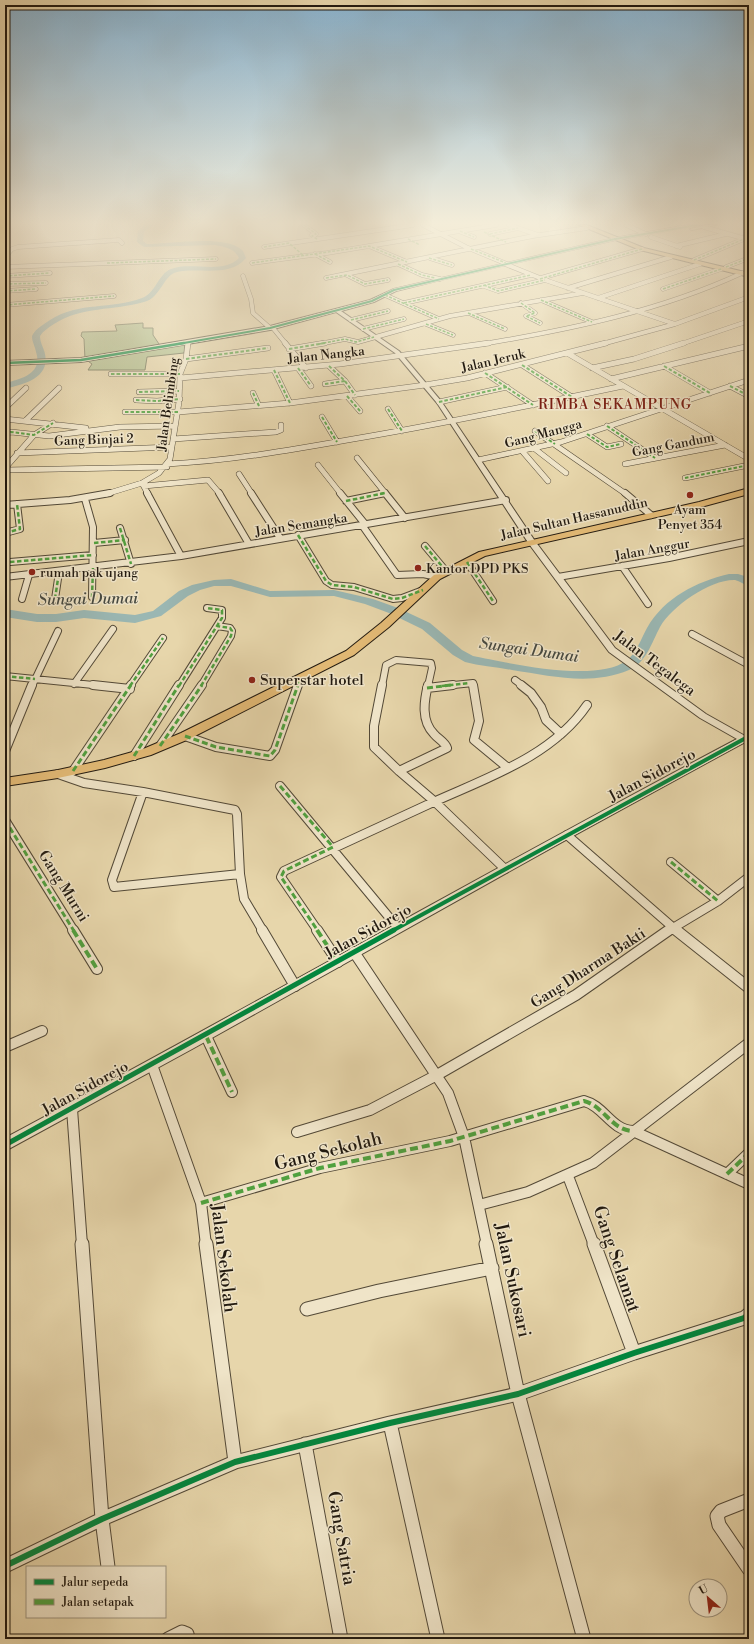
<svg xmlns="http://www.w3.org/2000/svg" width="754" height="1644" viewBox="0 0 754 1644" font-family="'Libre Bodoni',serif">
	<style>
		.green { fill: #b0bf8d; stroke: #696c4e }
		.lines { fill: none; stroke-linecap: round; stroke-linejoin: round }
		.river { fill: #9ab7b3; fill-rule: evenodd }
		.minor-far5-casing { stroke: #534937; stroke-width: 5 }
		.minor-far4-casing { stroke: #534937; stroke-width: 6 }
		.minor-far3-casing { stroke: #534937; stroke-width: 8 }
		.minor-far2-casing { stroke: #534937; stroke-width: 10 }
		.minor-far1-casing { stroke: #534937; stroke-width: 12 }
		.minor-casing { stroke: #534937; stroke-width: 15 }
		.tertiary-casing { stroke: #534937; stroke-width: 2 }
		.primary-casing { stroke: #221a10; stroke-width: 2 }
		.minor-far5 { stroke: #efe4c8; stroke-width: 4 }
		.minor-far4 { stroke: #efe4c8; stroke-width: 5 }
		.minor-far3 { stroke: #efe4c8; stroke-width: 6 }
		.minor-far2 { stroke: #efe4c8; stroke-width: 8 }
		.minor-far1 { stroke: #efe4c8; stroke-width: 10 }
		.minor { stroke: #efe4c8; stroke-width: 13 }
		.tertiary { fill: #efe4c8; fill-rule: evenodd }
		.primary { fill: #e4bb76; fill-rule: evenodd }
		.quiet-far4 { stroke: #50a13f; stroke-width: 1.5; stroke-dasharray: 3 1.5; stroke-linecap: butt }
		.quiet-far3 { stroke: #50a13f; stroke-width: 2; stroke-dasharray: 3.5 2; stroke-linecap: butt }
		.quiet-far2 { stroke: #50a13f; stroke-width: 2.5; stroke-dasharray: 4.5 2.5; stroke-linecap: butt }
		.quiet-far1 { stroke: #50a13f; stroke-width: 3; stroke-dasharray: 6 3; stroke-linecap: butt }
		.quiet { stroke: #50a13f; stroke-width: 4; stroke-dasharray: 8 4; stroke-linecap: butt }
		.cycleway-far4-casing { stroke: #efe4c8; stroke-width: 3 }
		.cycleway-far3-casing { stroke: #efe4c8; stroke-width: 4 }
		.cycleway-far2-casing { stroke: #efe4c8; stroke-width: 6 }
		.cycleway-far1-casing { stroke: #efe4c8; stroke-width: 8 }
		.cycleway-casing { stroke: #efe4c8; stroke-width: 9 }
		.cycleway-far4 { stroke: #00873e; stroke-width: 2 }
		.cycleway-far3 { stroke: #00873e; stroke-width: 2.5 }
		.cycleway-far2 { stroke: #00873e; stroke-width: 4 }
		.cycleway-far1 { stroke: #00873e; stroke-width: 5 }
		.cycleway { stroke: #00873e; stroke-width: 6 }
		.poi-dot { fill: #8f2418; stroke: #efe4c8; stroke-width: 1.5 }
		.labels { text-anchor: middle; stroke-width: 3; stroke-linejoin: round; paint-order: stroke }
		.far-street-label { font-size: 13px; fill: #221a10; stroke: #efe4c8 }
		.far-poi-label { font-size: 13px; fill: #221a10; stroke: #efe4c8; text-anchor: start }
		.far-quarter-label { font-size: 14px; letter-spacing: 1px; fill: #7a1f14; stroke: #efe4c8 }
		.street-label { font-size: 15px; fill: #221a10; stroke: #efe4c8 }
		.poi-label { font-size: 15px; fill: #221a10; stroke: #efe4c8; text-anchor: start }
		.water-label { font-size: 16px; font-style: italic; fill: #464941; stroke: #efe4c8 }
		.near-street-label { font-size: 18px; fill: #221a10; stroke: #efe4c8 }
	</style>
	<rect width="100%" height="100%" fill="#e7d6ab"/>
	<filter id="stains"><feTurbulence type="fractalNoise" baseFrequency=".005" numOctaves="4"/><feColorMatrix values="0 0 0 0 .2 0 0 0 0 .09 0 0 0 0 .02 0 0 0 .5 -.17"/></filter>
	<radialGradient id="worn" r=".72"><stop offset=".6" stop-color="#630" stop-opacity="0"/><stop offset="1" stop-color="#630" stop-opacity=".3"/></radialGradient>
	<path class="green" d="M143 323V328H153V335L161 347 185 343 184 353 147 357 145 370H88L92 364 85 359 84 339 81 336 82 332 117 331 115 325Z"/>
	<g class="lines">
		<path class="river" d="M145 225H153L144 232 143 241 147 244C170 244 226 234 242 250 244 252 245 256 246 258 230 278 199 267 177 272 163 275 161 298 144 302 113 311 82 306 54 324 48 328 43 331 40 336 40 343 44 348 45 354 50 379 23 384 5 389V383C22 379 43 373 36 352 35 346 32 342 32 336 36 328 43 325 50 320 80 301 111 310 142 298 156 293 158 274 171 269 191 261 223 275 239 258 234 248 225 247 215 245L144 247 137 242 138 231Z
			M729 574H738L748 577 749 586C744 585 740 581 735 580 711 579 672 606 660 627 652 642 646 663 629 670 591 686 551 676 512 670 496 667 480 666 465 662L453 655 422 629 389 613 365 604 334 596 270 597 231 586H214L200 590 188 596 161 616 135 623 84 618 56 622H37L5 617V609L37 614H56L84 610 135 615 153 611 179 591 192 585 214 580 231 579 270 591 334 590 373 599 398 608 430 623 462 650 473 656C509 663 595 683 626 661 636 654 641 639 647 628 665 597 696 582 729 574Z"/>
		<defs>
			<path id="minor-far5" d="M304 225 316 234 312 235 314 237
				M423 225 466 247 507 264
				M509 225 538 235
				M626 225 646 234
				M704 227 749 240
				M461 232 474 237
				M490 234 518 228
				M651 237 680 247
				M369 246 407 262
				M676 246 726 234
				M264 247 413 225
				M315 254 330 262
				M5 257 12 249 18 247 119 240 122 243
				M430 258 452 265
				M694 260 744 239
				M252 263 327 253 496 225
				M398 264 422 275 440 279
				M505 264 545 280 675 324
				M5 267 216 259
				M726 267 749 258
				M347 275 365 284 388 280
				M5 276 50 273
				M243 276 251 299 253 313 270 328
				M326 278 533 236 587 228
				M541 278 642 249
				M5 284 46 283
				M484 286 498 291 545 280
				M568 288 671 257
				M663 289 721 269
				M5 291 36 289
				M385 295 439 319
				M598 298 700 264
				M541 300 592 322
				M404 303 531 275
				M521 303 535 313 526 316 540 323
				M5 305 114 296
				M469 313 505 329
				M351 320 388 311
				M426 324 453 335
				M273 328 286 344
				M363 329 404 319
				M188 344V342
				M319 344 345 339 358 342 450 316 583 293
				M483 344C572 329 660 311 742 273
				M602 344 675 324 749 297
				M681 344 749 321"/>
			<path id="minor-far4" d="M285 343 306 368
				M289 349 325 343
				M567 353 749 459
				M186 359 268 348
				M522 365 572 397
				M329 366 345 381 355 395
				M664 366 710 393
				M298 368 311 386
				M592 368 634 359 684 343
				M274 370 290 403
				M485 373 533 405
				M111 374H180
				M180 378 340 364 489 343
				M611 379 749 346
				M325 384 345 381
				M730 386 749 396
				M139 392 179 391
				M253 393 259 406
				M347 396 360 411
				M136 400 157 401 180 399
				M439 402 507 387
				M5 408 26 388
				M388 409 402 431
				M125 412H178L290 403 425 385 467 378 606 343
				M322 417 337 442
				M5 419 86 428
				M25 421 59 388
				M53 423 34 435 6 467V470L167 467
				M607 426 655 458
				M535 431 626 494
				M5 434 11 432 49 436 120 427 175 426
				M587 434 607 447 621 444
				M173 439 276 432 281 430V425
				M535 449 566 473
				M523 452 548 481
				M17 453 172 447
				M357 458 386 494
				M478 460 561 442 749 380
				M167 464C229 461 291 450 353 439 443 424 533 405 623 386
				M625 464 725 445
				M318 465 341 494
				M239 474 252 494
				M685 478 749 465
				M142 483 148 494
				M144 486 208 480 220 494
				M106 494 142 483 159 473 170 459 179 402 180 374 186 359 188 343
				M380 494 385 493"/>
			<path id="minor-far3" d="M147 493 181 556 506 500
				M219 493 249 544
				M251 493 280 538
				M340 493 365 524
				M385 493 405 518
				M625 493 651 515
				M85 499 93 527 92 597
				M346 501 385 493
				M5 505 70 500 110 493
				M362 525 397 575 423 574 437 577
				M120 528 131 564
				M5 533 20 529 17 504
				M298 535 326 581 332 585 354 587 393 599 402 598 423 590
				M94 543 125 540
				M425 546 446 571
				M10 562 93 555
				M467 562 493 601
				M622 566 648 604
				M5 577 181 556
				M558 577 669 558 749 541
				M22 599 29 575
				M55 599 59 572
				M692 634 749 665
				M5 676 103 686
				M515 680 523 686
				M74 684 113 629
				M32 686 58 631
				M130 686 163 638
				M179 686 222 618V610L207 608
				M201 686 231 636 232 631 230 628 217 626
				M297 686 300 679
				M382 686 386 665 396 660 431 663 432 668 428 686
				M444 686 473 683V686"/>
			<path id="minor-far2" d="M93 685 130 689
				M382 685 374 726V747L399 771
				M473 685 479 721 474 740 508 768
				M521 685 531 693 541 707 546 720 561 734
				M427 688 453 685
				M185 736 216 747 270 756 275 750 298 685
				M160 746 202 685
				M5 751 32 685
				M134 756 179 685
				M73 771 131 685
				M399 771 434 801 505 869
				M399 771 447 748C445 742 438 739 434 734 421 721 424 701 428 685
				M58 774 84 783 143 792 235 810 237 814 240 874 244 899 263 931
				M280 786 398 928
				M143 792 112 880 114 887 240 874
				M5 820 74 931
				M567 835 677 931
				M671 862 718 901
				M318 931 281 877 284 871C332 849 380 827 427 805 483 779 551 758 587 705
				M668 931 718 901 749 877"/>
			<path id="minor-far1" d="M73 930 97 969
				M262 930 295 986
				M317 930 338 962
				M676 930 749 988
				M354 952 448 1093 464 1137 487 1245
				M206 1036 232 1092
				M5 1047 42 1031
				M152 1065 201 1203 206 1245
				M72 1109 82 1245
				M297 1132 370 1110 437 1075 576 995 669 930
				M727 1174 749 1153
				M568 1176 594 1245
				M201 1203 320 1168 450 1141 584 1101C604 1106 611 1130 633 1131L749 1184
				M479 1205 528 1192 593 1163 749 1043"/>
			<path id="minor" d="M82 1244 102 1519 108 1567
				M206 1244 235 1462
				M486 1244 518 1394 584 1639
				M594 1244 634 1353
				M307 1309 379 1291 492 1268
				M390 1423 438 1639
				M305 1444 341 1639
				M749 1500 721 1511 717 1516 719 1525 749 1569
				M5 1566 102 1519 235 1462 390 1423 518 1394 634 1353 744 1318 749 1314
				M168 1639 182 1632 187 1634 188 1639"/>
			<path id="tertiary" d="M688 225H699L615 240 440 280 396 291 374 302 341 311 399 351 441 401 535 541 615 648 706 714 747 737 749 739 747 741 562 842 194 1048 5 1151V1138C250 1007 491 869 737 739L700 718 609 652 529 544 437 403 395 353 336 312 270 330 81 362 5 365V361L81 358 270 326 370 300 394 289 615 238Z
				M706 225H716L692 230 690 229Z"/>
			<path id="primary" d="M579 225H587L644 248 749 273V277L640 250Z
				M749 488V494L701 507 485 556 440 579 389 627 354 655 189 739 151 755 105 768 58 778 5 786V778L58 770 104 760 143 749 181 733 346 651 381 623 434 575 479 552 699 502Z"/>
		</defs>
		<use href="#minor-far5" class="minor-far5-casing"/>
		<use href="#minor-far4" class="minor-far4-casing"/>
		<use href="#minor-far3" class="minor-far3-casing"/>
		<use href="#minor-far2" class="minor-far2-casing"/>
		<use href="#minor-far1" class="minor-far1-casing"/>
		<use href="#minor" class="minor-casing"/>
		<use href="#tertiary" class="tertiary-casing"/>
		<use href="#primary" class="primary-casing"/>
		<use href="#minor-far5" class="minor-far5"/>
		<use href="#minor-far4" class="minor-far4"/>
		<use href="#minor-far3" class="minor-far3"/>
		<use href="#minor-far2" class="minor-far2"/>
		<use href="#minor-far1" class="minor-far1"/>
		<use href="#minor" class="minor"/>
		<use href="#tertiary" class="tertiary"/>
		<use href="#primary" class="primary"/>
		<path class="quiet-far4" d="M304 225 316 234 312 236 317 239
			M460 231 474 237
			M484 232 506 242
			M490 234 518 228
			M408 239 420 245
			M264 247 289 243 304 256
			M471 249 506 263
			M315 254 330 262
			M429 258 452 265
			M694 260 744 239
			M107 263 216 259
			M252 263 369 246 407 262
			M398 264 422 275 435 278
			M726 267 749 258
			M5 276 50 273
			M326 278 347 275 365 284 388 280
			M540 279 642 249
			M5 284 46 283
			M484 285 498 291 545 280
			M663 289 721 269
			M5 291 36 289
			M385 295 439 319
			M541 300 592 322
			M404 303 531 275
			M521 303 535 313 526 316 540 323
			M5 305 114 296
			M468 313 505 329
			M351 320 388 311
			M426 324 453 335
			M363 329 404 319
			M319 344 345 339 356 342 374 337"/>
		<path class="quiet-far3" d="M289 349 325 343
			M186 359 268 348
			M522 365 572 397
			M329 366 345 381 355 395
			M664 366 710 393
			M298 368 311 386
			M274 370 290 403
			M485 373 533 405
			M111 374H180
			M325 384 345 381
			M730 386 749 396
			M139 392 179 391
			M253 393 259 406
			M347 396 360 411
			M136 400 157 401 180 399
			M439 402 507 387
			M388 409 402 431
			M125 412H178
			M322 417 337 442
			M607 426 655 458
			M535 431 555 444
			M5 434 11 432 34 435 53 423
			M587 434 607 447 621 444
			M685 478 749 465
			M380 494 385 493"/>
		<path class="quiet-far2" d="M346 501 385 493
			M120 528 131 564
			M5 533 20 529 17 504
			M298 535 326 581 332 585 354 587 393 599 402 598 423 590
			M94 543 125 540
			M425 546 446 571
			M10 562 93 555
			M467 562 493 601
			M92 597 93 568
			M55 599 59 572
			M5 676 35 679
			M130 686 163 638
			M179 686 222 618V610L207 608
			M201 686 231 636 232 631 230 628 217 626
			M297 686 300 679
			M442 686 469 683"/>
		<path class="quiet-far1" d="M427 688 451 685
			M185 736 216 747 270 756 275 750 298 685
			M160 746 202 685
			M134 756 179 685
			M73 771 131 685
			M280 786 333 847 284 871 281 877 318 931
			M5 820 74 931
			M671 862 718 901"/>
		<path class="quiet" d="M73 930 97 969
			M317 930 338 962
			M206 1036 232 1092
			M727 1174 749 1153
			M201 1203 320 1168 450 1141 584 1101C604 1106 611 1130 633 1131"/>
		<defs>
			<path id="cycleway-far4" d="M178 344 270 328 372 301 394 290 615 239 697 225"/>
			<path id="cycleway-far3" d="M5 363 81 360 184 343"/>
			<path id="cycleway-far2" d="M392 931 744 739"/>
			<path id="cycleway-far1" d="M5 1145 394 930"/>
			<path id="cycleway" d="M5 1566 102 1519 235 1462 390 1423 518 1394 634 1353 744 1318 749 1314"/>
		</defs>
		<use href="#cycleway-far4" class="cycleway-far4-casing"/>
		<use href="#cycleway-far3" class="cycleway-far3-casing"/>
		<use href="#cycleway-far2" class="cycleway-far2-casing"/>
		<use href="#cycleway-far1" class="cycleway-far1-casing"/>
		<use href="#cycleway" class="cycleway-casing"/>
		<use href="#cycleway-far4" class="cycleway-far4"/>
		<use href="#cycleway-far3" class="cycleway-far3"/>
		<use href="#cycleway-far2" class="cycleway-far2"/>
		<use href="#cycleway-far1" class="cycleway-far1"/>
		<use href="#cycleway" class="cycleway"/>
	</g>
	<linearGradient id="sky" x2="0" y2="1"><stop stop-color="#89b5d3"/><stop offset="0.49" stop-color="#f4edd9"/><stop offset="1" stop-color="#f4edd9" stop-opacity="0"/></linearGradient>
	<rect width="754" height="455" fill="url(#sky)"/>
	<g class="poi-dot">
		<circle cx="690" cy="495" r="4"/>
		<circle cx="418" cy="568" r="4"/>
		<circle cx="32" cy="572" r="4"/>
		<circle cx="252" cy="680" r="4"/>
	</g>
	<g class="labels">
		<g class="far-street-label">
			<text transform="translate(326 354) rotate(-6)" y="5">Jalan Nangka</text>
			<text transform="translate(493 360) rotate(-13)" y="5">Jalan Jeruk</text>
			<text transform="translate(167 404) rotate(-82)" y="5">Jalan Belimbing</text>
			<text transform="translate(543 433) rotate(-15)" y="5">Gang Mangga</text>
			<text transform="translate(94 439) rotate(-2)" y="5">Gang Binjai 2</text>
			<text transform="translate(673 444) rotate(-11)" y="5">Gang Gandum</text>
			<text transform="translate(574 518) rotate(-13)" y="5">Jalan Sultan Hassanuddin</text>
			<text transform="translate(301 524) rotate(-9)" y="5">Jalan Semangka</text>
			<text transform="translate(652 549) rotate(-10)" y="5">Jalan Anggur</text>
		</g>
		<g class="far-poi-label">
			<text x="690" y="514" text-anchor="middle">Ayam<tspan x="690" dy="15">Penyet 354</tspan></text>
			<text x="426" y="573">Kantor DPD PKS</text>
			<text x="40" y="577">rumah pak ujang</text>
		</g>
		<g class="far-quarter-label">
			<text x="615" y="409">RIMBA SEKAMPUNG</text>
		</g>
		<g class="street-label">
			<text transform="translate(655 663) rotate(37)" y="5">Jalan Tegalega</text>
			<text transform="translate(652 775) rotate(-28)" y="5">Jalan Sidorejo</text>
			<text transform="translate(64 886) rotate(58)" y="5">Gang Murni</text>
			<text transform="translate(368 931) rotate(-29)" y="5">Jalan Sidorejo</text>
			<text transform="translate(588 968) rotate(-33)" y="5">Gang Dharma Bakti</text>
			<text transform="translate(85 1088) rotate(-29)" y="5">Jalan Sidorejo</text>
		</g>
		<g class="poi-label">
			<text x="260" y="685">Superstar hotel</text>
		</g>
		<g class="water-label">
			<text transform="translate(88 598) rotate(-1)" y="6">Sungai Dumai</text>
			<text transform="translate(529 649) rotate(8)" y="6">Sungai Dumai</text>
		</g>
		<g class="near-street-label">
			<text transform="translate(328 1151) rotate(-14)" y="6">Gang Sekolah</text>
			<text transform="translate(224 1258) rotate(83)" y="6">Jalan Sekolah</text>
			<text transform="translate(617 1259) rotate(71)" y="6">Gang Selamat</text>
			<text transform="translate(513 1280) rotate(78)" y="6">Jalan Sukosari</text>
			<text transform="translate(342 1538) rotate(80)" y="6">Gang Satria</text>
		</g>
	</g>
	<rect width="754" height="1644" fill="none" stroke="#e7d6ab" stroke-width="20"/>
	<rect x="6" y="6" width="742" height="1632" fill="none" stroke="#221a10" stroke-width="2"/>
	<rect x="10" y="10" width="734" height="1624" fill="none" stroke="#221a10"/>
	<rect x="26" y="1566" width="140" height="52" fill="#efe4c8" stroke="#9d937e"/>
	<rect x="34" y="1579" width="20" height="6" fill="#00873e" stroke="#9d937e"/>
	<text x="62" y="1586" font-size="12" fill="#221a10">Jalur sepeda</text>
	<rect x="34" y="1599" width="20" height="6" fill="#50a13f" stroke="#9d937e"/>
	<text x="62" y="1606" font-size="12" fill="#221a10">Jalan setapak</text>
	<g transform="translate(708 1598) rotate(332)"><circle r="19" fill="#efe4c8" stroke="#9d937e"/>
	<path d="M0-3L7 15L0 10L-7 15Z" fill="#8f2418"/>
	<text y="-6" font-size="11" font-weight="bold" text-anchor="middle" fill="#221a10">U</text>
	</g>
	<rect width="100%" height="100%" filter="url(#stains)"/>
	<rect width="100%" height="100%" fill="url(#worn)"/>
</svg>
